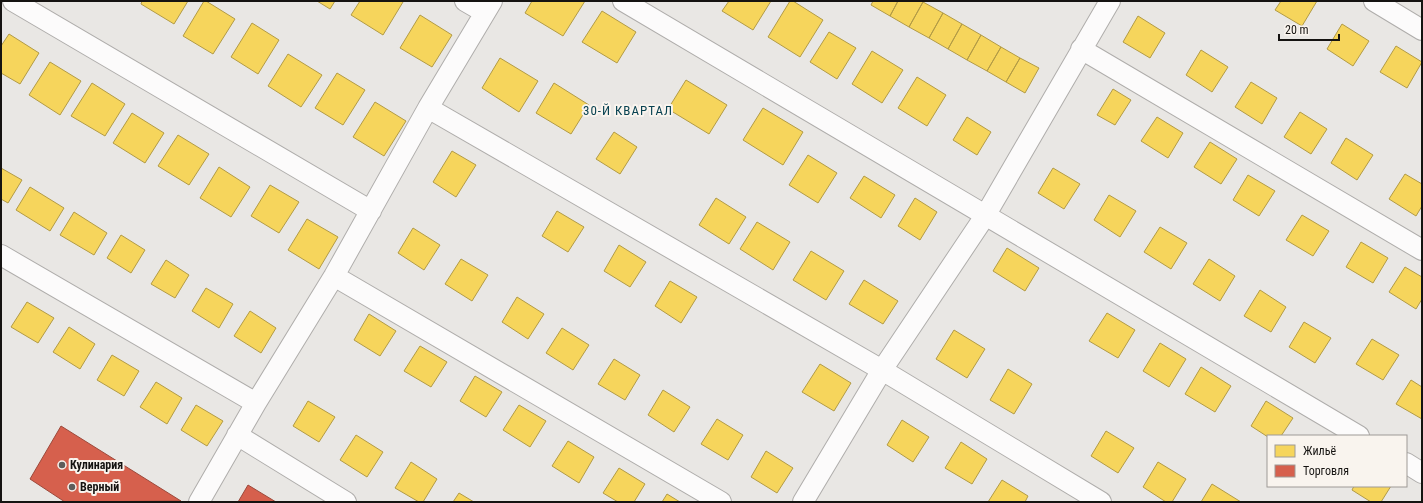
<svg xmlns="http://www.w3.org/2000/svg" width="1423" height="503" viewBox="0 0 1423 503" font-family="'Roboto Condensed',sans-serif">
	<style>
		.homes { fill: #f6d55c; stroke: #b29b46 }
		.shops { fill: #d6604d; stroke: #9c493b }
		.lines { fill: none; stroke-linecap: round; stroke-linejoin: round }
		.minor-casing { stroke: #afadab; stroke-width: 22 }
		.minor { stroke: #fcfbfb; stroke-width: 20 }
		.poi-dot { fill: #5f5d5b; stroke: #f9f4ee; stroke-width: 1.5 }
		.labels { text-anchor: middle; stroke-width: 4; stroke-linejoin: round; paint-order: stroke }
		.poi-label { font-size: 12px; font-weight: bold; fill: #151311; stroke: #f9f4ee; text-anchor: start }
		.neighbourhood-label { font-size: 13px; letter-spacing: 1px; fill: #074150; stroke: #f9f4ee }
	</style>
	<rect width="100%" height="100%" fill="#e9e7e4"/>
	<path class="homes" d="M142 1H188L174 24 141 4Z
		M204 1H206L235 19 213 54 183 36Z
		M317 1H335L330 9Z
		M360 1H402L403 2 383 35 351 15Z
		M532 1H585L563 36 525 13Z
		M729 1H771L753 30 722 11Z
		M790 1H793L823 20 800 57 768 37Z
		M873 1H898L890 16 871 5Z
		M898 1H921L923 2 909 27 890 16Z
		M1281 1H1317L1302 26 1275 10Z
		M923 2 943 13 929 38 909 27Z
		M602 11 636 32 617 63 582 42Z
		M943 13 962 24 948 49 929 38Z
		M420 15 452 35 432 67 400 48Z
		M1138 16 1165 33 1150 58 1123 42Z
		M252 23 279 40 258 74 231 57Z
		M962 24 981 35 967 60 948 49Z
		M1342 24 1369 41 1353 66 1327 49Z
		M829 32 856 48 837 79 810 62Z
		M9 34 39 53 20 84 1 73V46Z
		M981 35 1001 47 987 71 967 60Z
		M1396 46 1422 62 1407 88 1380 72Z
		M1001 47 1020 58 1006 82 987 71Z
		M1201 50 1228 67 1212 92 1186 75Z
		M872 51 903 70 882 103 852 84Z
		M288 54 322 75 301 107 268 86Z
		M500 58 538 81 519 112 482 88Z
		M1020 58 1039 68 1025 93 1006 82Z
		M50 62 81 81 60 115 29 95Z
		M337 73 365 90 343 125 315 108Z
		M917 77 946 95 927 126 898 108Z
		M686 80 727 105 709 134 668 109Z
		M1251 82 1277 98 1262 124 1235 107Z
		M92 83 125 104 105 136 71 116Z
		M554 83 589 105 571 134 536 113Z
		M1113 89 1131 100 1115 125 1097 115Z
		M375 102 406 121 384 156 353 137Z
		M763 108 803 132 783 165 743 140Z
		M1300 112 1327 129 1311 154 1284 137Z
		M132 113 164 133 145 163 113 143Z
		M967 117 991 132 977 155 953 140Z
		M1157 117 1183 133 1168 158 1141 141Z
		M614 132 637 147 620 174 596 159Z
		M178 135 209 154 189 185 158 166Z
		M1346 138 1373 155 1357 180 1331 163Z
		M1210 142 1237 159 1221 184 1194 167Z
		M452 151 476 165 456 197 433 182Z
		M808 155 837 173 818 203 789 185Z
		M219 167 250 187 231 217 200 198Z
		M1 168 22 180 8 203 1 199Z
		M1053 168 1080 184 1064 209 1038 193Z
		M1405 174 1422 184V206L1416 216 1389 199Z
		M1248 175 1275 191 1259 216 1233 200Z
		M864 176 895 195 881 218 850 198Z
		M270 185 299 202 279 233 251 216Z
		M30 187 64 208 50 231 16 210Z
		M1109 195 1136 211 1120 237 1094 220Z
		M716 198 746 217 729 244 699 225Z
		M915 198 937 212 920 240 898 226Z
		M557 211 584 227 568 252 542 236Z
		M74 212 107 233 94 255 60 235Z
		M1302 215 1329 231 1313 256 1286 240Z
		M307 219 338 237 319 269 288 250Z
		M757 222 790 242 773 270 740 249Z
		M1160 227 1187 243 1171 269 1144 252Z
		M413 228 440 245 424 270 398 253Z
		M121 235 145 250 131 273 107 258Z
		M1361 242 1388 258 1373 283 1346 267Z
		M619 245 646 262 630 287 604 271Z
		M1007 248 1039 268 1025 291 993 271Z
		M811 251 844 271 826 300 793 280Z
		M461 259 488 275 472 301 445 284Z
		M1209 259 1235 276 1220 301 1193 284Z
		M166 260 189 275 175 298 151 284Z
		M1405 267 1422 277V299L1416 309 1389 292Z
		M864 280 898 301 883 324 849 304Z
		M670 281 697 297 681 323 655 306Z
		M206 288 233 304 219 328 192 311Z
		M1260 290 1286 307 1271 332 1244 316Z
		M517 297 544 314 528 339 502 322Z
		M27 302 54 318 38 343 11 327Z
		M250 311 276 328 261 353 234 336Z
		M1107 313 1135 330 1118 358 1089 341Z
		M369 314 396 331 380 356 354 340Z
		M1304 322 1331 338 1315 363 1289 347Z
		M69 327 95 344 80 369 53 352Z
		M562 328 589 345 573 370 546 353Z
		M954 330 985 349 967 378 936 359Z
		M1372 339 1399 355 1383 380 1356 364Z
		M1160 343 1186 359 1169 387 1143 371Z
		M420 346 447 362 431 387 404 371Z
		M112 355 139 371 124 396 97 380Z
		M614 359 640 375 625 400 598 384Z
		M820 364 851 383 834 411 802 392Z
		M1201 367 1231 386 1215 412 1185 394Z
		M1008 369 1032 384 1014 414 990 400Z
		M475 376 502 392 486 417 460 401Z
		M1411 380 1422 387V419L1396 404Z
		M156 382 182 398 167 424 140 407Z
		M663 390 690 407 674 432 648 415Z
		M308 401 335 417 319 442 293 426Z
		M1266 401 1293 418 1281 436H1268V437L1251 426Z
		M196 405 223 421 207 446 181 430Z
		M519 405 546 421 530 447 503 430Z
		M717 419 743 435 728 460 701 444Z
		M902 420 929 437 913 462 887 445Z
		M1106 431 1134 448 1118 473 1091 456Z
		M356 435 383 452 367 477 340 460Z
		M568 441 594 457 579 483 552 466Z
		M961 442 987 459 972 484 945 468Z
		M766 451 793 468 777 493 751 477Z
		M411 462 437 479 423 502H419L395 488Z
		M1158 462 1186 479 1172 502H1166L1143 487Z
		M619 468 645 484 634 502H618L603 493Z
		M1002 480 1028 496 1025 502H988Z
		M1212 484 1241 502H1201Z
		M1354 486H1391L1381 502H1371L1352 490Z
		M459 493 474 502H453Z
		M667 494 680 502H662Z"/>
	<path class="shops" d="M61 426 181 501 65 502 30 479Z
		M248 485 276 502H238Z"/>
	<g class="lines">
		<defs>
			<path id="minor" d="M13 1 371 211
				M465 1 484 12
				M623 1 1359 436
				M1374 1 1422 30
				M1081 49 1422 250
				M428 108 882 370 1101 502
				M1 255 256 403
				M334 276 721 502
				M237 435 346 502
				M1406 463 1422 473
				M199 502 256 403 334 276 428 108 492 1
				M803 502 882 370 985 216 1110 1"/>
		</defs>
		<use href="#minor" class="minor-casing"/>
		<use href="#minor" class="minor"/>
	</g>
	<g class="poi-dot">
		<circle cx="62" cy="465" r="4"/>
		<circle cx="72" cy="487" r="4"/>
	</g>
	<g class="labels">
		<g class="poi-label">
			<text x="70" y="469">Кулинария</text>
			<text x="80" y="491">Верный</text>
		</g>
		<g class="neighbourhood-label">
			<text x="628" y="115">30-Й КВАРТАЛ</text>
		</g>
	</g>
	<rect width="1423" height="503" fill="none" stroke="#151311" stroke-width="4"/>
	<rect x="1267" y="435" width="140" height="52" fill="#f9f4ee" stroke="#9e9a96"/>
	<rect x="1275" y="445" width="20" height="12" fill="#f6d55c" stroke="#9e9a96"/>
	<text x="1303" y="455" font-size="12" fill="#151311">Жильё</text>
	<rect x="1275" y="465" width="20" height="12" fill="#d6604d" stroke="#9e9a96"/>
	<text x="1303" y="475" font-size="12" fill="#151311">Торговля</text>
	<path d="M1279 34v6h60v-6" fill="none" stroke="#151311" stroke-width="2"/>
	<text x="1285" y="34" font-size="12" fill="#151311" stroke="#f9f4ee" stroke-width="3" paint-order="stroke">20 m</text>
</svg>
